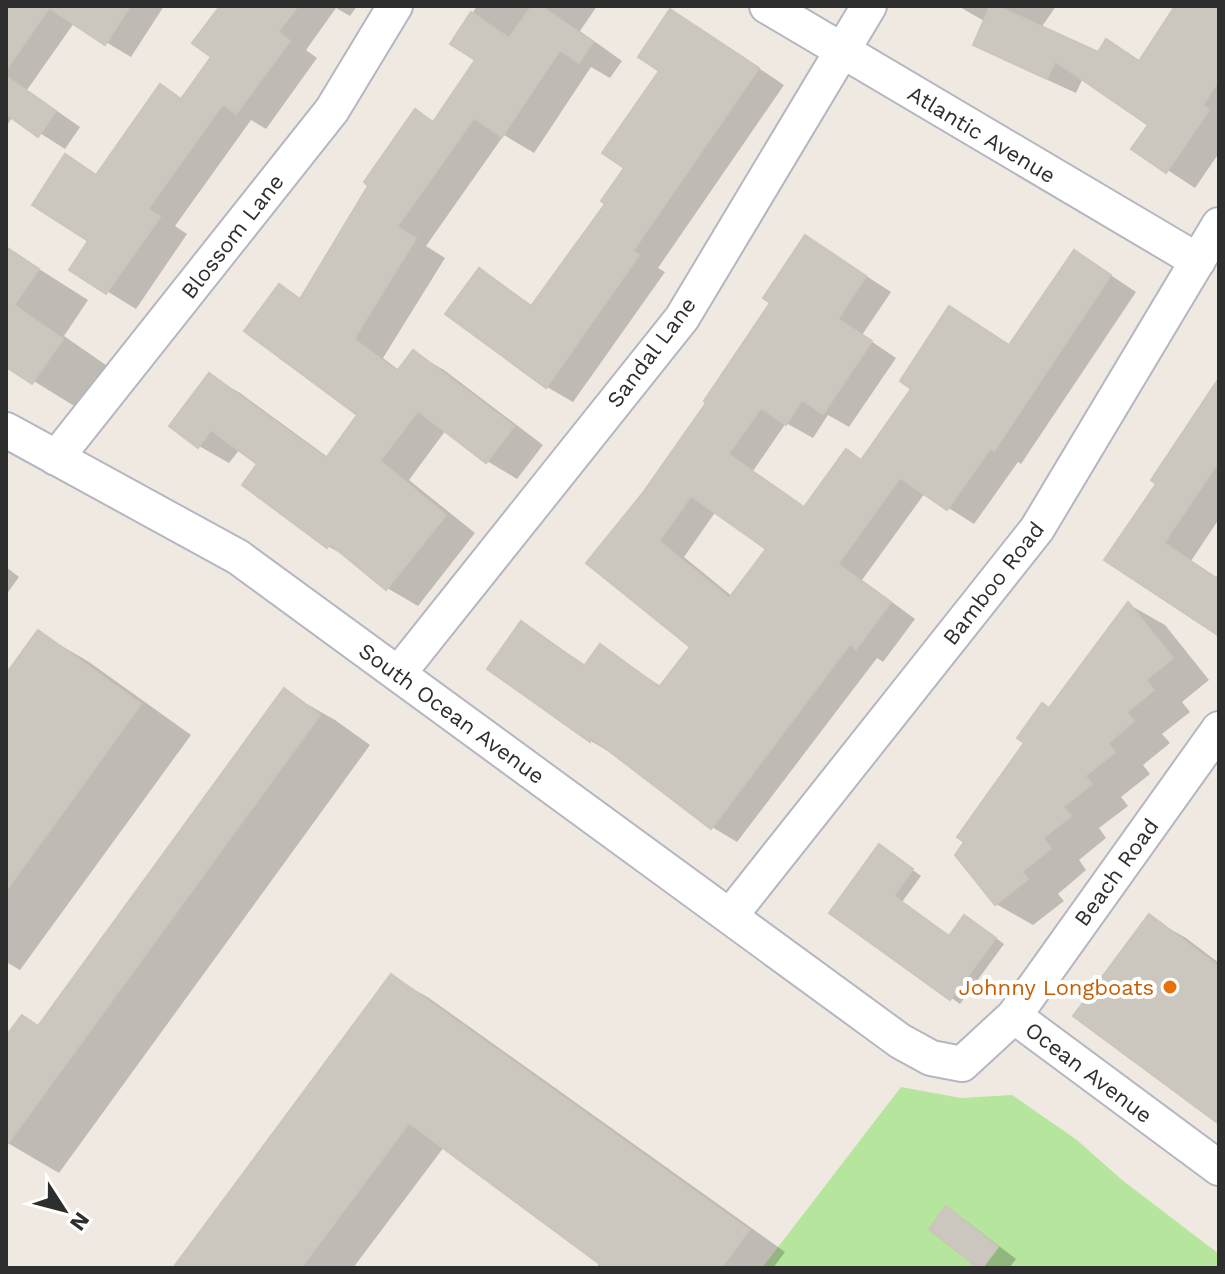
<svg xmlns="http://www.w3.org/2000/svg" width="1225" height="1274" viewBox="0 0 1225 1274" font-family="'Work Sans',sans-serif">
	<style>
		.grass { fill: #b6e59e }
		.shadow { fill: #0003; fill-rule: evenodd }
		.building { fill: #cbc7bf; stroke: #cbc5ba; stroke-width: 2; fill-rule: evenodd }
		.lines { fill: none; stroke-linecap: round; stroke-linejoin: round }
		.minor-casing { stroke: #b4b7c1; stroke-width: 38 }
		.minor { stroke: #fff; stroke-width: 34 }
		.food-dot { fill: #e8710a; stroke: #fff; stroke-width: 3 }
		.labels { text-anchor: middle; stroke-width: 8; stroke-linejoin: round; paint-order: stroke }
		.street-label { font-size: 22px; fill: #2e2e2e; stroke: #fff }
		.food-label { font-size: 22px; fill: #c56008; stroke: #fff; text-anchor: end }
	</style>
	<rect width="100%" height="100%" fill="#efe9e1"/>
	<path class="grass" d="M901 1087 961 1098 1012 1095 1077 1140 1122 1180 1219 1254V1268H762Z"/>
	<path class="shadow" d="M6 6H164L131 57 74 23 27 90 80 127 65 149 13 116 6 127Z
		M222 6H357L350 16 336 8 306 50 317 58 266 129 251 120 175 226 187 234 136 309 71 269 90 240 66 157 98 176 161 87 183 100 214 57Z
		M477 6H597L580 31 622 61 610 78 591 67 534 153 504 135 426 246 445 258 383 358 400 371 414 353 444 370 543 445 517 479 487 461 446 430 409 480 475 533 418 606 387 588 355 562 328 546 260 463 240 449 229 463 199 446 209 375 240 393 329 458 360 415 280 287 302 300 435 123 477 60 453 43Z
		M958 6H1056L1041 28 1099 54 1107 42 1141 62 1177 6H1219V153L1195 188 1134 148 1151 125 1083 78 1076 93 1004 60 976 44 986 22Z
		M697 27 784 85 658 268 665 272 573 402 547 387 479 270 533 306 608 203Z
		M6 248 88 300 64 336 113 370 84 412 6 364Z
		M831 253 891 292 862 335 896 358 849 427 828 415 813 438 786 423 753 471 806 508 1011 347 1100 268 1136 292 1021 464 1018 462 974 524 925 493 862 580 915 619 883 662 877 658 737 842 712 827 616 756 591 741 489 669 522 623 587 666 600 647 662 687 693 647 589 563ZM716 511 769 549 733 597 684 557Z
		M1219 382V519L1191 561 1216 577 1219 572V633L1107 560 1158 483Z
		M6 567 19 577 6 595Z
		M1128 604 1165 625 1209 680 1182 702 1190 712 1162 734 1170 743 1143 765 1150 774 1121 797 1128 806 1099 828 1106 838 1079 860 1086 870 1058 894 1064 901 1033 925 996 904 1050 710Z
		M38 632 89 662 191 735 20 970 6 962V677Z
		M284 691 335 720 370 745 59 1173 6 1142V1040L39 1027Z
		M888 852 921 876 902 902 950 938 974 922 1004 944 960 1004 832 913Z
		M1149 917 1186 938 1219 963V1122Z
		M392 977 429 998 785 1252 773 1268H596L600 1262 444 1147 353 1268H175Z
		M946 1209 965 1220 1016 1259 1009 1268H981Z"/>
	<path class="building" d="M6 6H130L105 45 49 8 6 70Z
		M220 6H298L278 32 290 41 236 114 223 104 148 209 160 217 106 294 69 270 88 241 32 205 65 154 96 175 160 84 181 99 211 57 192 43Z
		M532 6H541L593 42 579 63 560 50 502 137 474 118 397 227 416 238 354 339 397 371 413 350 514 426 486 463 418 411 380 461 446 515 386 590 330 544 327 548 242 485 257 464 211 430 198 448 169 426 209 373 326 458 357 415 244 331 279 284 300 299 368 186 364 182 415 109 433 122 475 60 450 44 471 12 509 38Z
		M990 6H997L1098 52 1106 39 1139 61 1175 6H1219V80L1203 105 1209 110 1166 173 1131 149 1148 125 1055 61 1047 79 973 45Z
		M670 9 759 68 633 251 639 255 546 388 445 314 479 268 531 306 605 204 601 201 624 168 602 153 659 71 638 57Z
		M6 76 56 111 38 137 6 114Z
		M805 235 866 276 838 319 872 341 823 414 802 400 786 425 761 408 728 454 804 507 846 449 861 460 911 389 900 381 949 306 1009 345 1074 250 1111 275 994 451 991 448 947 510 900 478 838 564 891 602 856 649 850 644 711 829 592 738 590 742 487 669 521 621 584 666 600 644 659 687 690 647 586 563 642 494 706 403 704 401 770 303 763 298ZM691 496 766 549 729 598 659 541Z
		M6 247 39 269 14 305 63 339 32 384 6 367Z
		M1219 378V461L1164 543 1219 580V636L1104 560 1156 484 1151 480Z
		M1128 602 1173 658 1146 680 1154 690 1127 712 1134 721 1108 743 1115 752 1085 776 1092 784 1063 807 1071 816 1043 838 1051 848 1022 872 1028 879 995 905 955 855 964 842 957 837 1024 743 1017 738 1042 703 1049 708Z
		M38 630 141 704 6 891V674Z
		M284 688 320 715 6 1146V1036L22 1015 38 1026Z
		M879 844 913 869 894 896 949 936 964 915 996 938 950 1000 829 913Z
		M1149 914 1219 967V1124L1073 1016Z
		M391 974 749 1230 721 1268H605L409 1123 301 1268H173Z
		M946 1206 998 1247 982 1268H978L929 1229Z"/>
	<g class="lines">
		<defs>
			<path id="minor" d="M767 6 1198 261
				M6 430 238 557 900 1041 931 1058 962 1064 1014 1016 1219 729
				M56 458 332 110 395 6
				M398 674 682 318 869 6
				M730 916 1037 529 1219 225
				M1014 1016 1219 1168"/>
		</defs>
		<use href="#minor" class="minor-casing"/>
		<use href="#minor" class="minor"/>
	</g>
	<circle class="food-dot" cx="1170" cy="987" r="8"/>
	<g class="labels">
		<g class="street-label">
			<text transform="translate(982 134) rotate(31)" y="8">Atlantic Avenue</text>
			<text transform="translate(232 236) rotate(-52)" y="8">Blossom Lane</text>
			<text transform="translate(651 352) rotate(-53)" y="8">Sandal Lane</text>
			<text transform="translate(993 583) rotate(-52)" y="8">Bamboo Road</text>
			<text transform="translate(452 713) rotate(36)" y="8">South Ocean Avenue</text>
			<text transform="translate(1116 872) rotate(-54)" y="8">Beach Road</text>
			<text transform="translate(1089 1072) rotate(37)" y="8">Ocean Avenue</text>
		</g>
		<g class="food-label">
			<text x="1154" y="995">Johnny Longboats</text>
		</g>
	</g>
	<rect width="1225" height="1274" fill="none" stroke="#2e2e2e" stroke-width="16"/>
	<g transform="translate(64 1210) rotate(126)" stroke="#ffffff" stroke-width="6" paint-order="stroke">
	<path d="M0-6L14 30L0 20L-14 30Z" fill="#2e2e2e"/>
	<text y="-12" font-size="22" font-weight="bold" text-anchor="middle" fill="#2e2e2e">N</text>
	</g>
</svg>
